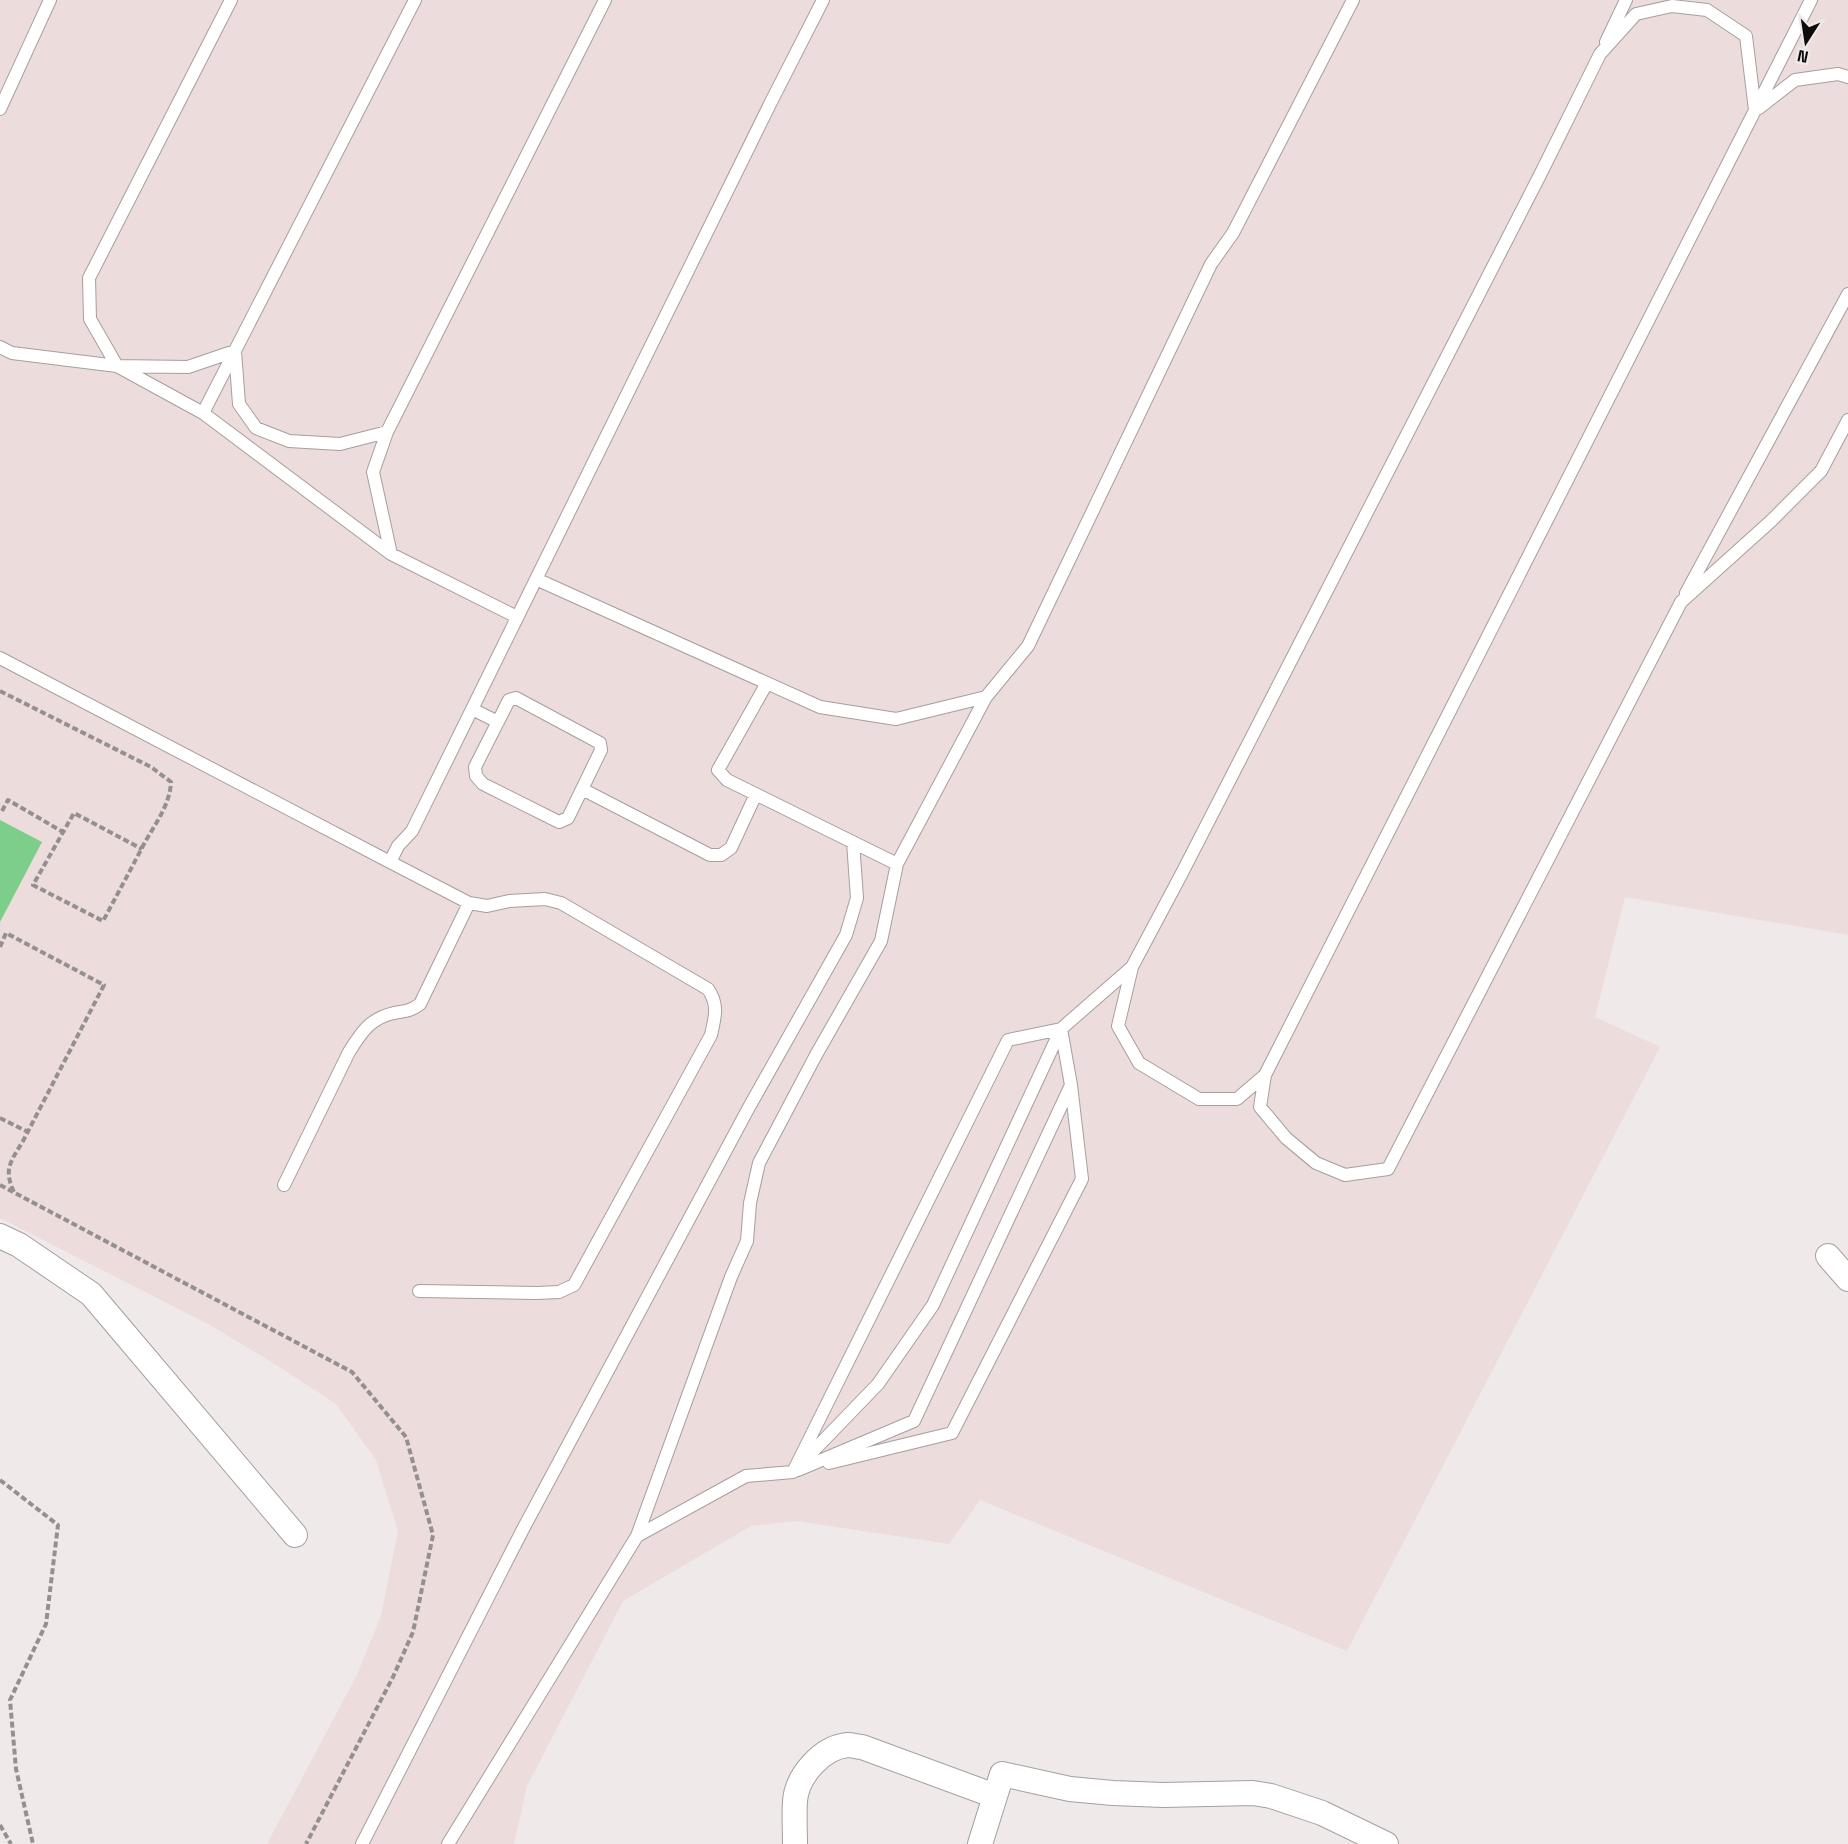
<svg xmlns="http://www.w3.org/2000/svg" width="1848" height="1844" viewBox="0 0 1848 1844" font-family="'Space Grotesk',sans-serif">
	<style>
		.built { fill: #ecdcdb }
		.building { fill: #7cce8a }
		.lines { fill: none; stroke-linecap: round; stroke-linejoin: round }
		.lane-casing { stroke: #a59f9e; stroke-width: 14 }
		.street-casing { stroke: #a59f9e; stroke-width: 26 }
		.path { stroke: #959090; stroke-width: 4; stroke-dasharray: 6 3; stroke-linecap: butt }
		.lane { stroke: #fff; stroke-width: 12 }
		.street { stroke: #fff; stroke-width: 24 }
	</style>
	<rect width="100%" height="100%" fill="#f0e9e9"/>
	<path class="built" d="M0 0H1848V935L1625 897 1595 1017 1660 1047 1347 1651 980 1500 949 1544 797 1521 751 1526 623 1601 527 1786 514 1844H267L357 1675 381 1616 398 1531 376 1460 336 1404 278 1366 210 1325 0 1218Z"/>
	<path class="building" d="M0 820 42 842 0 922Z"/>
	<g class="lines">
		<defs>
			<path id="lane" d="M231 0 89 278 90 319 117 366 188 367 235 351 239 404 256 428 289 441 340 444 387 432
				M1811 0 1265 1075 1260 1107 1286 1138 1316 1163 1345 1175 1388 1169 1681 602 1771 521 1821 471 1848 420
				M1606 42 1626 0
				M1759 108 1795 80 1838 74 1848 77
				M0 109 50 0
				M0 347 12 353 117 366 203 413 391 554 517 617
				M203 413 415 0
				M391 554 373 472 387 432 605 0
				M536 579 820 707 896 719 986 697 1028 646 1211 264 1233 233 1353 0
				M1686 593 1848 294
				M0 658 390 862 398 846 412 831 771 102 823 0
				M767 683 718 770 727 780 897 864
				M516 698 600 743 601 750 568 818 559 822 483 784 476 776 475 767 509 700Z
				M472 709 498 722
				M582 789 710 855H721L731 848 756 794
				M390 862 469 903 487 906 509 901 545 899 561 903 708 989C719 1005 715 1017 711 1035L574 1285 559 1292 537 1293 419 1291
				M1132 967 1118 1026 1139 1063 1199 1099H1237L1265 1075
				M284 1185 349 1052C361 1033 370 1018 394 1013 405 1011 411 1011 420 1004L469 903
				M829 1463 952 1433 1082 1179 1071 1085
				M798 1470 914 1421 1071 1085 1061 1029
				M793 1472 878 1384 933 1305 1061 1029 1132 967 1182 873 1540 175 1600 54 1636 14 1672 6 1707 10 1746 36 1755 110
				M637 1536 731 1277 747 1241 750 1203 759 1163 816 1055 881 941 897 864 986 697
				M362 1844 522 1531 748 1109 846 935 857 898 853 842
				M448 1844 637 1536 746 1476 793 1472 1008 1040 1061 1029"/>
			<path id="street" d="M0 1236 19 1245 91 1294 295 1535
				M1828 1256 1848 1279
				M795 1844C795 1830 794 1815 795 1801 797 1776 822 1747 848 1745 852 1745 858 1747 862 1747L995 1796
				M980 1844 1002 1774 1070 1789 1113 1793 1163 1795 1253 1793 1271 1796 1322 1813 1386 1844"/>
		</defs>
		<use href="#lane" class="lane-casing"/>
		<use href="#street" class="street-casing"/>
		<path class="path" d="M0 691 151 767 171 782C170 804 156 823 145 842 131 869 117 895 103 921L33 885 74 813 142 849
			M2 811 8 800 63 832
			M0 947 6 933 104 985 23 1141C11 1161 3 1169 14 1192
			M0 1118 28 1132
			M0 1185 352 1372 406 1437 433 1535 413 1632 393 1677 306 1844
			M0 1480 58 1525 46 1624 10 1700 16 1769 33 1844
			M0 1825 11 1844"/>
		<use href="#lane" class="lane"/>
		<use href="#street" class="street"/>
	</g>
	<g transform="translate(1806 42) rotate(192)" stroke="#f0e9e9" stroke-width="4.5" paint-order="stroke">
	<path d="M0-4.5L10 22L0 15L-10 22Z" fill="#0d0b0b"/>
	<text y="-9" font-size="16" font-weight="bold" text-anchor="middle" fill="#0d0b0b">N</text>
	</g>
</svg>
